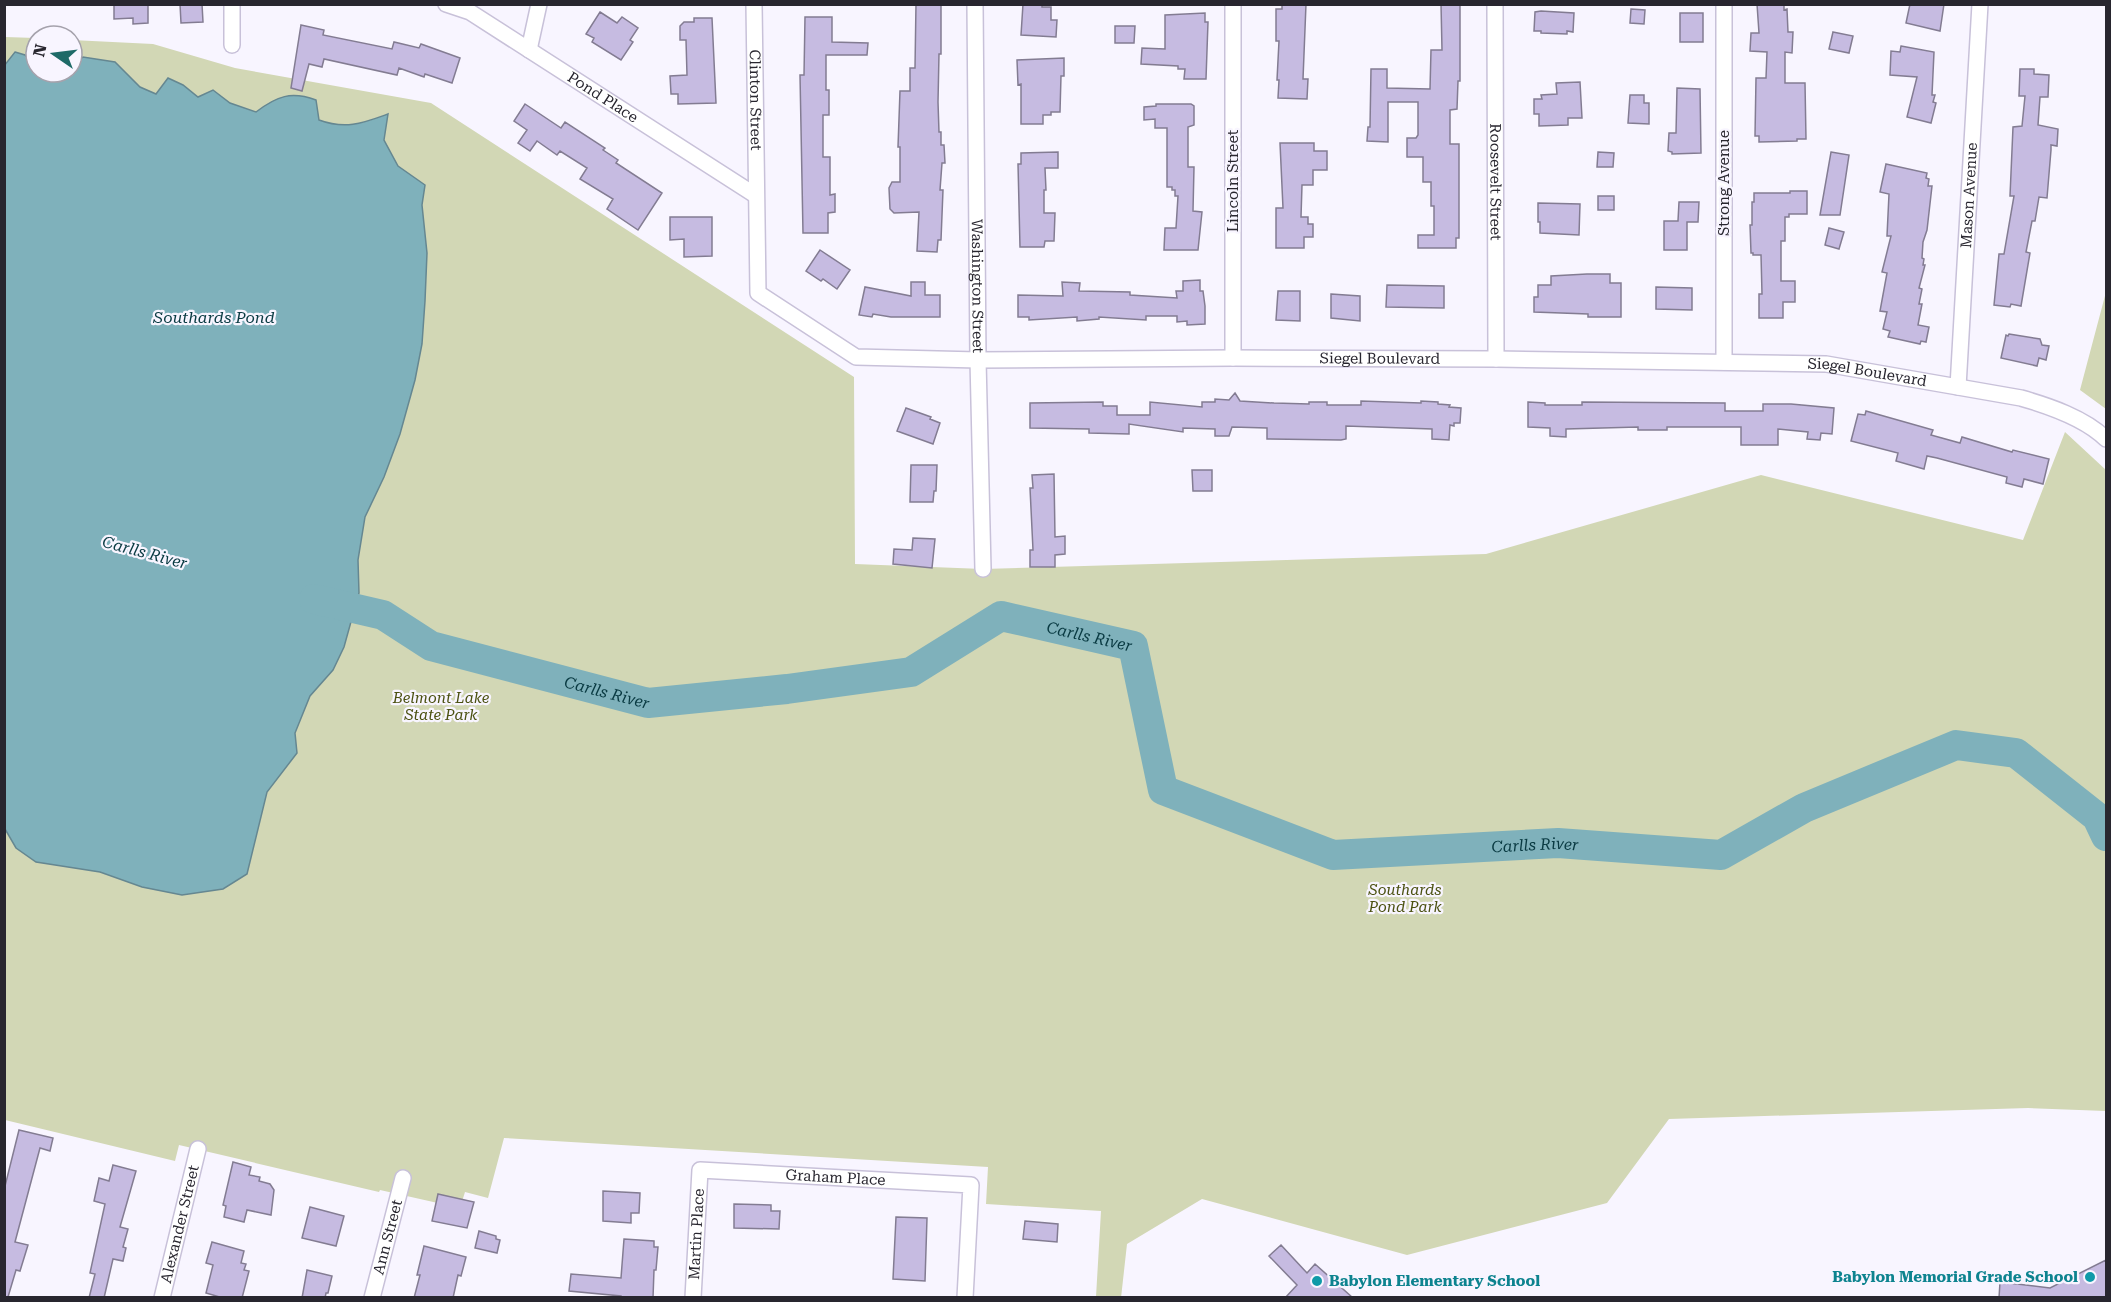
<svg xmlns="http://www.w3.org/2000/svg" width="2111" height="1302" viewBox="0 0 2111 1302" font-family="'Roboto Serif',serif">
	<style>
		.green { fill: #d2d7b5 }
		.water { fill: #7fb1bb; stroke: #658791; stroke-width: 1.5 }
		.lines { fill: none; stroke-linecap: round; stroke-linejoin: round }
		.river { stroke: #7fb1bb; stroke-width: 30 }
		.building { fill: #c6bbe1; stroke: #837c92; stroke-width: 1.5 }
		.minor-casing { stroke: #c8c1d9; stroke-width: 18 }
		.minor { stroke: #fff; stroke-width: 15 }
		.culture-dot { fill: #0f9aa8; stroke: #f8f5ff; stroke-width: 2 }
		.labels { text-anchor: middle; stroke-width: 4.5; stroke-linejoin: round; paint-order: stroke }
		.street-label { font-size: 15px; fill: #28262f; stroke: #f8f5ff }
		.park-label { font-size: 15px; font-style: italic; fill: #4b5111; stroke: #f8f5ff }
		.culture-label { font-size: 15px; font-weight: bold; fill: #0d838f; stroke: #f8f5ff; text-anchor: end }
		.water-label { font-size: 16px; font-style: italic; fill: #093a42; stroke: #f8f5ff }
	</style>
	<rect width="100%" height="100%" fill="#f8f5ff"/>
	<path class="green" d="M5 37 36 38V72H72V40L153 44 235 68 431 103 854 377 855 564 983 569 1486 554 1761 475 2023 540 2065 432 2106 470V1111L2028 1108 1669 1119 1607 1203 1407 1255 1202 1199 1127 1244 1121 1298 1096 1297 1101 1211 986 1204 988 1167 504 1138 488 1198 465 1192 460 1208 380 1190 379 1192 179 1145 175 1161 5 1120Z
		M2106 292V409L2080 390Z"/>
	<path class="water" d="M15 52 25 55 36 67V72H72V66L83 57 115 62 140 87 156 94 168 78 183 85 198 97 213 90 230 103 256 112C277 96 291 91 316 100L319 120C346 130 363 123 388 114L384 140 398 166 425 185 422 205 427 253 425 301 422 344 415 380 400 434 384 477 365 517 358 560 359 593 344 647 333 670 310 696 295 733 297 753 267 792 247 874 223 889 182 895 142 887 100 872 36 862 16 848 5 829 4 66Z"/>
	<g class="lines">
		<path class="river" id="s1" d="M314 599 383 615 431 646 648 703 787 689 911 672 1001 616 1133 646 1163 790 1333 855 1558 843 1721 855 1804 808 1956 745 2016 753 2097 817 2106 836"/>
	</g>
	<path class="building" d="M114 4H148V23L133 24V18L114 19Z
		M180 4H202L203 22 181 23Z
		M916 4H941V54H939L938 102 939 132H941V145H944L945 163H942L940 190H943L941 240H938L937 252 917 251 919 212 894 213 890 209 889 188 892 182H900V147H898L900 91H910V68H915Z
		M1023 4H1042V7H1051V20H1057L1056 37 1021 35Z
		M1282 4H1306L1303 79H1308L1307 99 1278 98 1279 80H1277L1279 41H1276V9H1282Z
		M1441 4H1460V81H1458L1457 109 1450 110V144H1459V238H1456V248H1418V235H1434V206H1431V182H1423V157H1407V138H1416L1418 135V102H1388V142L1367 141 1368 127H1370L1371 69H1387V88L1430 89 1431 50H1442Z
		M1757 4H1784V10L1787 9 1788 32H1793L1792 53 1785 52V83H1805L1806 139H1797V141L1759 142V136H1755L1756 78H1766L1767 52 1750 51 1751 33H1759Z
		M1910 4H1944L1940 31 1906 23Z
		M1631 9 1645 10 1644 24 1630 23Z
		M1541 11 1574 13 1573 32 1567 31V34L1541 33V31H1534L1535 12Z
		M600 12 617 23 622 17 638 28 630 40 633 42 621 60 592 42 594 38 586 34Z
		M1205 13V22H1208L1206 79H1184L1185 69H1178V66L1141 64 1142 48 1165 49V15Z
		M1680 13H1703V42H1680Z
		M805 17H832V42L868 43 867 55H826V90H829V115H823V157H830V195L835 194V212L828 213V233H803L800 75H804Z
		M694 18H712L716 103 678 104V94H671L670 76 687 75 686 40H680V26L684 22H694Z
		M301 25 324 30 323 35 392 49 394 42 419 48 421 44 460 58 452 83 425 74 424 77 399 68 397 75 324 59 322 67 309 64 302 91 291 88Z
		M1115 26H1135L1134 43H1115Z
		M1833 32 1853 36 1849 53 1829 49Z
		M1901 46 1934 52 1932 95H1935L1933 102 1936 103 1931 123 1907 117 1917 77 1890 75 1891 51 1900 52Z
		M1064 58V76H1061L1060 112H1051V115H1043V124H1021V84L1018 85 1017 60Z
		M2020 69H2034V74L2049 75 2048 97H2040L2038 125 2058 129 2057 146 2051 145V150L2047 198 2039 197 2035 221H2032L2026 252 2030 253 2021 306 2011 304 2010 307 1994 305 1999 254H2004L2014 196H2010L2013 127 2022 126 2025 96H2019Z
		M1580 82 1582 118H1568V125L1539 126V114H1534V99H1542L1541 95 1557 94 1556 83Z
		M1677 88 1700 89 1701 153 1672 154V152L1668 151 1669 133H1676Z
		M1630 95H1644V103H1649V124L1628 123Z
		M525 104 561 128 565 122 605 148 603 150 618 160 616 163 662 193 638 230 607 209 613 199 580 179 587 168 560 151 557 155 537 141 530 151 518 143 527 130 514 121Z
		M1156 104H1191L1194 106V125L1188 127V167H1194L1193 211 1202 212 1198 250H1164L1165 228H1176L1178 196H1175V190H1172V187H1167V128H1155V119L1144 120V107L1156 106Z
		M1280 143H1314V151H1327V170H1313V185H1302L1301 217H1308V224H1313V237H1304V248H1276V208H1283Z
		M1058 152V168H1045L1046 190H1044V213H1055L1054 241H1045L1044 247H1020L1018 164H1021V153Z
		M1598 152 1614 153 1613 167H1597Z
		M1831 152 1849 155 1840 215H1820Z
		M1886 164 1927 173 1926 178 1929 179 1928 186H1932L1927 230 1923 242 1922 258 1924 259 1923 265H1925L1919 288 1922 289 1919 304H1922L1918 325 1929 327 1926 342 1921 341 1920 344 1888 337 1890 331 1883 329 1887 312 1880 311 1887 273 1882 272 1891 236H1887L1889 194 1880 192Z
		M1790 191H1807V214H1789V217H1785V241H1781V281H1795V302H1783V318H1759V294H1762L1761 255H1753V253H1751L1750 225H1752V202H1754V193H1790Z
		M1598 196H1614V210H1598Z
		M1679 202H1699L1698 222H1687V250H1664V221H1678Z
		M1538 203 1580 204 1579 235 1540 233V222H1538Z
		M670 217H712V256L684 257V239L670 240Z
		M1829 228 1844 232 1839 249 1825 245Z
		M820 250 850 270 837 289 823 279 821 281 806 271Z
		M1587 274H1610V283H1621V317H1588V314L1534 312V297H1538V285H1551V276Z
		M1200 280V291H1203L1205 306V324L1187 325V321L1177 322V316H1146V320L1099 317V319L1077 321V317L1029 320V317H1018V295L1063 296 1062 282 1080 283 1079 291 1130 292V295L1177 298 1176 291H1183V281Z
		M911 282H925V295H940V317H891L873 314 872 317 859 315 865 287 911 296Z
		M1387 285 1444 286V308L1386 307Z
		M1656 287 1692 288V310L1656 309Z
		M1278 291H1300V321L1276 320Z
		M1331 294 1360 296V321L1331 318Z
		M2009 334 2040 339 2042 345 2049 346 2046 360 2039 358 2037 366 2001 358 2006 335 2008 336Z
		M1235 393 1240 401 1274 403 1309 404V402H1327V405H1361V401L1421 403V401L1438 402V404L1450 405 1449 407 1461 408 1460 423H1454V426L1450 425 1449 440 1432 439V429L1346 426V439L1341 440 1267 439V428L1232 427 1229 436H1215V429L1183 428V432L1129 424V434L1089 433V429L1030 428V403L1103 402V406H1117V415H1150V402L1202 407V402H1215V399L1229 400Z
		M1528 402 1545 403V405H1582V402L1725 403V411H1763V404H1791L1834 408 1832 434 1821 433 1820 440 1807 439 1808 432 1778 429V445H1741V427H1667V430H1638V427L1566 429V437L1550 436V428L1528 427Z
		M906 408 931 417 930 419 940 423 933 444 897 431Z
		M1866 411 1933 430 1931 435 1960 443 1962 437 2012 452 2013 450 2049 459 2043 484 2024 479 2022 487 2006 483 2007 477 1937 458 1927 456 1924 469 1896 461 1898 453 1851 441 1858 414 1865 415Z
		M911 465H937L936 491H934L933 502H910Z
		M1192 470H1212V491H1193Z
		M1054 474 1055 537 1065 536V554L1055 555V567H1030V550H1033L1030 488H1033L1032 475Z
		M913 538 935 539 932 568 893 564 894 549 912 550Z
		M19 1130 53 1138 50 1151 40 1148 15 1242 28 1245 20 1271 16 1270 8 1297H4V1190Z
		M233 1162 251 1167 249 1175 260 1177 259 1181 270 1184 274 1190 271 1215 247 1210 244 1222 224 1217 226 1206 223 1205Z
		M113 1165 136 1171 120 1227 128 1229 123 1247 126 1248 123 1261 113 1259 104 1298H89L95 1274 90 1273 105 1204 94 1201 99 1178 109 1181Z
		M603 1191 640 1193 639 1213H631V1223L603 1221Z
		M438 1194 474 1202 467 1228 432 1221Z
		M734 1204 771 1205V1211H780L779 1229 734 1228Z
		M310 1207 344 1216 336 1246 302 1238Z
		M896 1217 927 1218 925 1281 893 1279Z
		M1025 1221 1058 1224 1057 1242 1023 1239Z
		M479 1231 496 1236V1239L500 1240 497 1253 475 1248Z
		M624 1239 654 1241V1247H658L656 1270H654L653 1298H621V1296L569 1291 571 1274 621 1278Z
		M212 1242 244 1251 241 1263 246 1264 244 1270 249 1271 242 1298H223L206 1293 213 1265 206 1263Z
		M1281 1245 1307 1273 1315 1264 1353 1298H1285L1297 1285 1269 1256Z
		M424 1246 466 1257 461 1276 458 1275 453 1298H414L420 1275H417Z
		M2106 1260V1298H1999L2000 1282 2050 1288Z
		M307 1270 332 1276 328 1293H326L325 1298H302Z"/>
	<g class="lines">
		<defs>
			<g id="minor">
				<path d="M232 4V45"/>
				<path id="s2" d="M446 4 470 12 755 195"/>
				<path id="s3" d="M754 4 758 293 856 357 978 360 1233 358 1496 359 1826 364 2021 398C2049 406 2085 418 2106 439"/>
				<path id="s4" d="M975 4 978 360 983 569"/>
				<path id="s5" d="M1495 4 1496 359"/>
				<path d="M1724 4V362"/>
				<path d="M529 50 539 4"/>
				<path d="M1233 358V4"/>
				<path id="s6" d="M1958 387 1980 4"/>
				<path id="s7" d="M162 1298 198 1149"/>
				<path id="s8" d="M372 1298 403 1178"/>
				<path id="s9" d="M693 1298 700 1170 971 1185 965 1298"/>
			</g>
		</defs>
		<use href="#minor" class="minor-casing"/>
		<use href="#minor" class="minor"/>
	</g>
	<g class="culture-dot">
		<circle cx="2090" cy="1277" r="6"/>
		<circle cx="1317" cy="1281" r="6"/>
	</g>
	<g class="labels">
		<g class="street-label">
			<text dy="5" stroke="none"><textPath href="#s2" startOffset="183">Pond Place</textPath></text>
			<text dy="5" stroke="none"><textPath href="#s3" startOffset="96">Clinton Street</textPath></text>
			<text transform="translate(1233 181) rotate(-90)" y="5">Lincoln Street</text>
			<text dy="5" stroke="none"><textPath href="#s5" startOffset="178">Roosevelt Street</textPath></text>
			<text transform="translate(1724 183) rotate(-90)" y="5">Strong Avenue</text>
			<text dy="5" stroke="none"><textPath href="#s6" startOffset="192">Mason Avenue</textPath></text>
			<text dy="5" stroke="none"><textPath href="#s4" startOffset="282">Washington Street</textPath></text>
			<text dy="5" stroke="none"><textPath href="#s3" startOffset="930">Siegel Boulevard</textPath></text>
			<text dy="5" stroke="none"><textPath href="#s3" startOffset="1418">Siegel Boulevard</textPath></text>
			<text dy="5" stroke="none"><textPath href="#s9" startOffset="264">Graham Place</textPath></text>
			<text dy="5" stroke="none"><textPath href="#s7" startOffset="76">Alexander Street</textPath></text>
			<text dy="5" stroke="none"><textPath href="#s9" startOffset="64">Martin Place</textPath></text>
			<text dy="5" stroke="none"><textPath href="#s8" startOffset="63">Ann Street</textPath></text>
		</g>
		<g class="park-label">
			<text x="441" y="703">Belmont Lake<tspan x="441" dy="17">State Park</tspan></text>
			<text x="1405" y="895">Southards<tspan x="1405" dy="17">Pond Park</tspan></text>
		</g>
		<g class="culture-label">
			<text x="2078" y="1282">Babylon Memorial Grade School</text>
			<text x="1329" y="1286" text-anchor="start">Babylon Elementary School</text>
		</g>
		<g class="water-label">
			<text x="214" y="323">Southards Pond</text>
			<text transform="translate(145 552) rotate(15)" y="6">Carlls River</text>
			<text dy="6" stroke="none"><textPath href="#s1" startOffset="814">Carlls River</textPath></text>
			<text dy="6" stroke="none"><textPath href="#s1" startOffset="310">Carlls River</textPath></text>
			<text dy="6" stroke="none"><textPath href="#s1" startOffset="1390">Carlls River</textPath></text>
		</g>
	</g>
	<rect width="2111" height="1302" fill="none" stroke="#28262f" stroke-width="12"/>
	<g transform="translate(54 54) rotate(284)"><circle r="28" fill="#f8f5ff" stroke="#a5a2ac" stroke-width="1.5"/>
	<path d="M0-4.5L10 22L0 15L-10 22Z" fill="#1e6a68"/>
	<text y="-9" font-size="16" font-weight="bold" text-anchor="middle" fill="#28262f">N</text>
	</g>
</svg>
